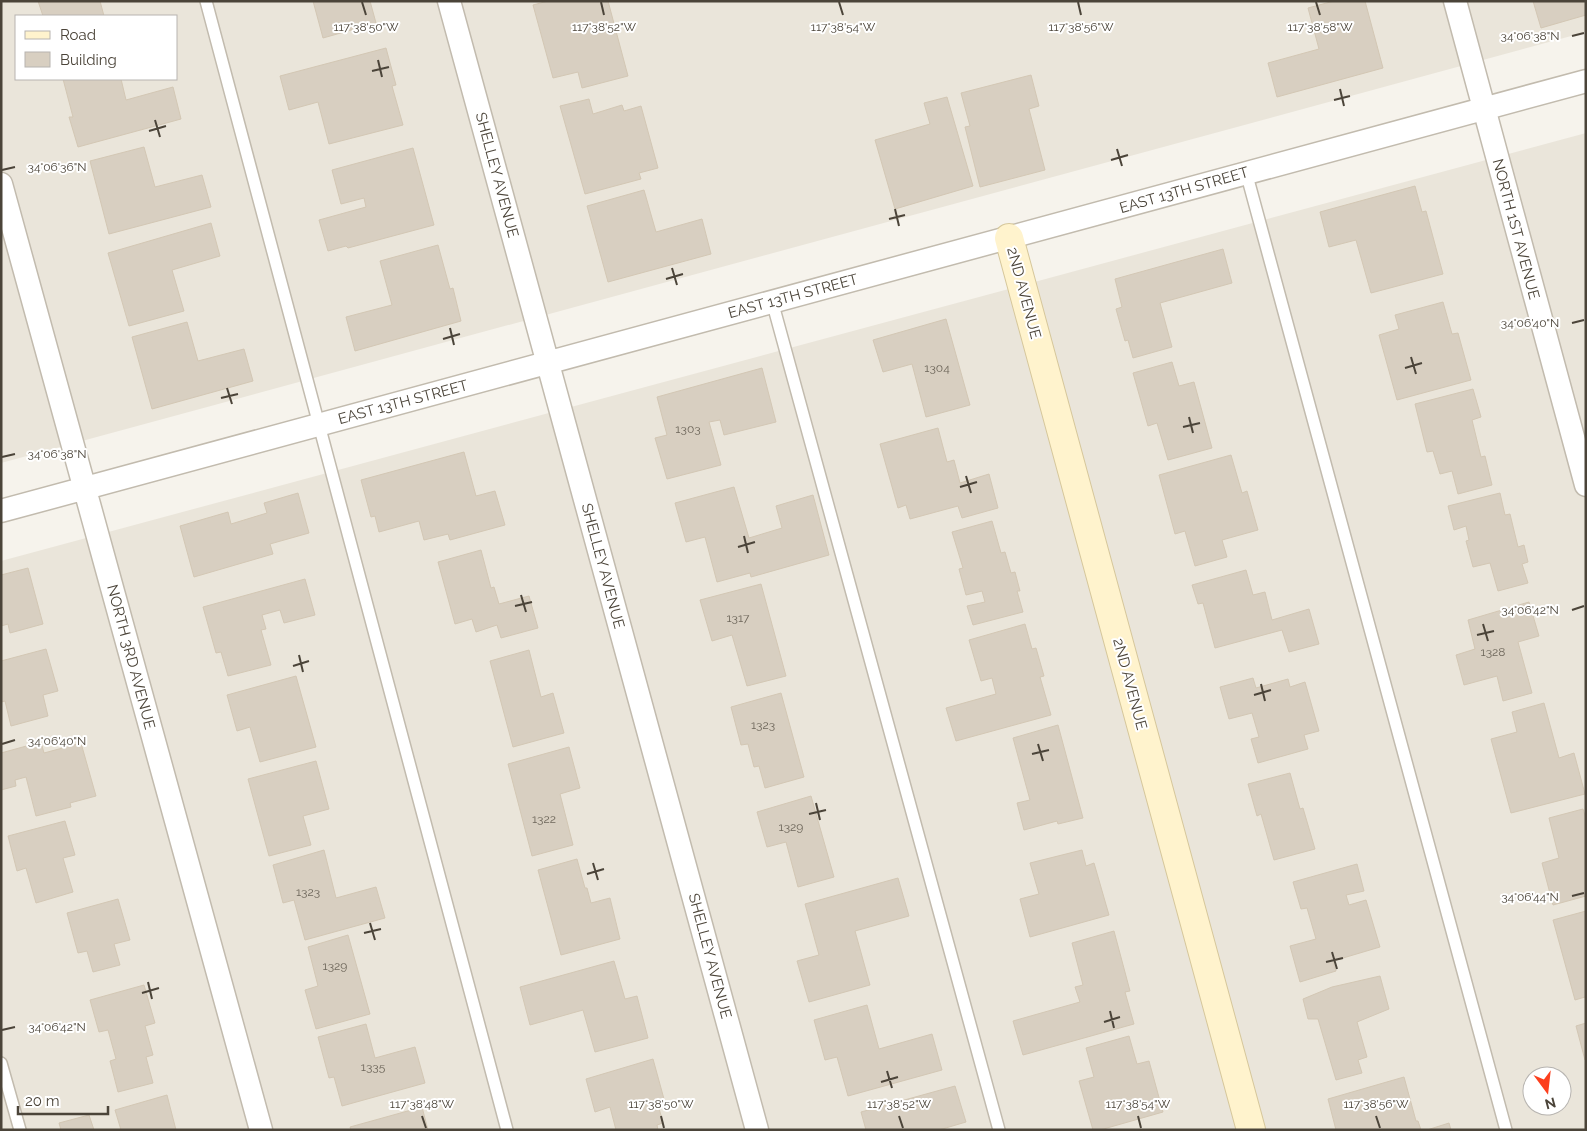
<svg xmlns="http://www.w3.org/2000/svg" width="1587" height="1131" viewBox="0 0 1587 1131" font-family="Raleway,sans-serif">
	<style>
		.residential { fill: #eae5da; fill-rule: evenodd }
		.building { fill: #d8cfc1; stroke: #d3c7b4 }
		.lines { fill: none; stroke-linecap: round; stroke-linejoin: round }
		.lane-casing { stroke: #c2bbae; stroke-width: 14 }
		.street-casing { stroke: #c2bbae; stroke-width: 25 }
		.secondary-casing { stroke: #d6c79b; stroke-width: 30 }
		.lane { stroke: #fff; stroke-width: 11 }
		.street { stroke: #fff; stroke-width: 22 }
		.secondary { stroke: #fff3cd; stroke-width: 28 }
		.ticks { fill: none; stroke: #4b4439; stroke-width: 2 }
		.labels { text-anchor: middle; stroke-width: 4; stroke-linejoin: round; paint-order: stroke }
		.number-label { font-size: 12px; fill: #6e675b }
		.street-label { font-size: 15px; fill: #4b4439; stroke: #fff }
		.ticks-label { font-size: 12px; text-anchor: middle; fill: #4b4439; stroke: #fff; stroke-width: 4; stroke-linejoin: round; paint-order: stroke }
	</style>
	<rect width="100%" height="100%" fill="#f6f3ec"/>
	<path class="residential" d="M1 1H1586V32L1 463ZM16 16H176V79H16Z
		M1586 133V1130H1V561ZM1532 1076H1562V1106H1532Z"/>
	<path class="building" d="M38 1H100L104 16H43Z
		M313 1H370L376 23 323 38Z
		M548 1H608L628 76 582 88 578 72 553 78 533 5Z
		M1334 1H1365L1383 68 1277 97 1268 63 1319 49 1308 8Z
		M1533 1H1586V15L1541 28Z
		M386 48 396 85 392 86 403 125 329 144 318 102 289 110 280 76Z
		M1031 75 1039 106 1029 109 1045 170 980 187 965 127 970 126 961 93Z
		M63 79H121L126 100 173 87 181 119 78 147 69 117H73Z
		M947 97 973 186 895 209 875 140 930 124 924 103Z
		M589 99 593 114 622 105 624 111 641 106 658 168 639 173 641 179 585 194 560 106Z
		M144 147 155 187 202 175 211 207 109 234 90 161Z
		M413 148 434 225 348 248 346 246 328 251 319 220 366 207 364 198 341 204 332 170Z
		M1415 186 1422 212 1426 211 1443 274 1371 293 1356 240 1329 247 1320 212Z
		M644 190 656 232 702 219 711 254 608 282 587 206Z
		M211 223 220 256 172 270 184 311 129 326 108 253Z
		M438 245 450 289 453 288 461 321 355 351 346 317 392 305 380 261Z
		M1223 249 1232 283 1160 303 1172 347 1133 358 1128 340 1125 341 1116 309 1122 307 1115 279Z
		M1443 302 1452 334 1458 333 1471 380 1397 400 1379 335 1399 329 1395 315Z
		M946 319 970 405 926 417 912 364 883 372 873 340Z
		M187 322 198 361 244 349 253 381 152 409 132 337Z
		M1172 362 1179 386 1194 382 1212 448 1168 460 1157 423 1148 426 1133 373Z
		M762 368 776 422 724 435 720 420 709 422 721 465 667 479 655 438 667 435 657 397Z
		M1473 389 1481 417 1472 420 1481 457 1485 456 1492 485 1458 494 1452 471 1440 474 1433 451 1427 452 1415 404Z
		M938 428 947 462 954 460 960 483 989 474 998 508 962 518 958 506 910 519 906 505 898 508 880 444Z
		M464 452 476 496 495 491 505 525 450 540 448 534 424 540 419 521 379 532 375 516 371 517 361 480Z
		M1231 455 1242 493 1247 491 1258 530 1222 540 1227 557 1195 566 1185 531 1175 534 1159 475Z
		M734 487 749 538 782 528 776 506 813 495 829 555 751 577 750 573 717 582 705 537 686 542 675 503Z
		M298 493 309 533 270 544 273 554 194 577 180 526 228 512 231 524 267 513 264 503Z
		M1500 493 1505 515 1510 514 1518 547 1524 545 1528 562 1522 564 1528 583 1498 591 1490 563 1473 567 1466 541 1469 540 1466 526 1454 530 1448 506Z
		M992 521 1001 553 1005 552 1011 573 1015 572 1020 591H1017L1023 612 973 625 967 606 985 602 982 591 966 595 959 569 963 568 952 532Z
		M481 550 491 588 494 587 499 604 529 596 538 628 501 638 497 625 476 632 472 619 455 624 438 562Z
		M28 568 43 624 10 633 8 624 1 626V575Z
		M1246 570 1253 595 1265 592 1272 620 1309 609 1319 644 1289 652 1282 630 1215 648 1203 603 1198 604 1192 585Z
		M305 579 315 615 284 623 280 610 262 615 266 629 261 630 271 665 228 676 221 652 216 653 203 607Z
		M761 584 786 676 747 686 732 635 712 641 700 600Z
		M1529 602 1539 636 1518 642 1532 693 1503 701 1497 676 1464 685 1456 655 1475 649 1468 620Z
		M1025 624 1032 649 1036 648 1044 676 1040 677 1051 715 956 741 946 708 996 694 992 678 981 681 969 640Z
		M46 649 58 691 43 695 48 716 11 726 5 701 1 702V661Z
		M529 650 541 697 553 693 564 733 513 747 490 661Z
		M296 676 316 747 260 762 250 727 237 731 227 695Z
		M1253 678 1256 688 1288 679 1290 687 1305 682 1319 731 1304 735 1308 749 1258 763 1251 739 1259 737 1252 713 1229 719 1220 687Z
		M781 693 804 777 765 788 759 766 754 767 748 744 741 745 731 707Z
		M1544 703 1559 758 1574 753 1585 794 1511 813 1491 739 1517 732 1512 712Z
		M1058 725 1083 818 1058 824 1057 821 1024 830 1017 803 1030 800 1013 738Z
		M41 742 44 753 81 743 96 796 70 803 71 807 36 816 26 777 15 780 16 786 1 790V753Z
		M569 747 580 788 560 794 573 845 532 856 508 764Z
		M316 761 329 809 303 816 311 845 269 856 248 779Z
		M1290 773 1300 809 1303 808 1315 849 1274 860 1261 814 1257 816 1248 784Z
		M811 796 834 877 798 887 786 842 767 847 757 812Z
		M1583 809 1586 819V896L1553 905 1542 863 1559 858 1549 818Z
		M65 821 75 855 63 858 73 892 36 903 26 868 17 871 8 836Z
		M324 850 336 898 376 887 385 918 305 940 294 900 283 903 273 865Z
		M1082 850 1086 866 1094 863 1109 915 1030 937 1020 899 1039 894 1030 863Z
		M577 859 585 888H587L591 903 610 898 620 939 561 955 538 870Z
		M1357 864 1364 891 1346 895 1349 905 1366 900 1380 947 1333 961 1336 971 1300 982 1290 946 1316 939 1307 908 1301 909 1293 882Z
		M898 878 909 916 855 931 870 985 809 1002 797 961 819 955 805 904Z
		M118 899 130 940 114 944 120 965 93 972 87 951 78 953 67 913Z
		M1586 911V1000L1585 997 1575 1000 1553 920Z
		M1114 931 1130 991 1125 992 1134 1024 1023 1055 1013 1021 1080 1002 1075 987 1083 985 1072 943Z
		M348 935 370 1014 316 1029 305 990 318 986 308 947Z
		M614 961 625 999 637 996 648 1038 595 1052 583 1010 530 1025 520 987Z
		M1380 976 1389 1009 1357 1022 1367 1057 1358 1060 1362 1073 1336 1080 1318 1019H1308L1303 999 1332 987Z
		M144 985 155 1023 145 1026 153 1055 146 1057 153 1083 118 1092 110 1061 116 1059 108 1030 99 1032 90 1000Z
		M867 1005 879 1049 932 1034 942 1070 848 1096 837 1057 825 1060 814 1020Z
		M1586 1023V1060H1585L1576 1026Z
		M366 1024 375 1058 415 1047 425 1083 342 1106 334 1077 329 1078 318 1037Z
		M1129 1036 1137 1064 1149 1061 1163 1112 1100 1130H1093L1079 1081 1094 1077 1086 1048Z
		M653 1059 664 1099 657 1101 663 1123 657 1125 658 1130H616L610 1107 595 1112 586 1079Z
		M1404 1077 1416 1121H1418L1421 1130H1336L1328 1099Z
		M955 1086 966 1122 939 1130H866L861 1112Z
		M167 1095 176 1130H121L115 1110Z
		M422 1107 428 1130H351L350 1127Z
		M89 1115 94 1130H61L59 1123Z
		M1449 1123 1451 1130H1427Z"/>
	<g class="lines">
		<defs>
			<path id="lane" d="M206 1 507 1130
				M1246 172 1506 1130
				M772 301 999 1130
				M1 1063 20 1130"/>
			<path id="street" d="M449 1 757 1130
				M1455 1 1586 485
				M1 184 261 1130
				M1 511 1586 81"/>
			<path id="secondary" d="M1009 238 1251 1130"/>
		</defs>
		<use href="#lane" class="lane-casing"/>
		<use href="#street" class="street-casing"/>
		<use href="#secondary" class="secondary-casing"/>
		<use href="#lane" class="lane"/>
		<use href="#street" class="street"/>
		<use href="#secondary" class="secondary"/>
	</g>
	<path class="ticks" d="M362 2 366 15M601 2 604 15M839 2 843 15M1078 2 1081 15M1316 2 1320 15M1572 36 1584 33M378 60 382 77M372 71 389 67M1340 89 1344 106M1334 100 1350 96M155 120 160 137M149 131 166 126M1117 149 1122 166M1111 160 1128 155M2 170 15 167M895 209 899 226M889 219 905 215M672 268 677 285M666 279 683 274M1572 323 1584 320M450 328 454 345M443 339 460 334M1411 357 1416 374M1405 368 1422 363M227 388 232 404M221 398 238 394M1189 417 1193 433M1183 427 1200 423M2 457 15 454M966 476 971 493M960 487 977 482M744 536 748 553M738 547 755 542M521 595 526 612M515 606 532 602M1572 610 1584 606M1483 624 1488 641M1477 635 1494 631M299 655 303 672M293 666 309 661M1261 684 1265 701M1254 695 1271 690M2 744 15 740M1038 744 1043 761M1032 754 1049 750M816 803 820 820M809 814 826 810M593 863 598 880M587 874 604 869M1572 896 1584 893M370 923 375 940M364 933 381 929M1332 952 1337 969M1326 962 1343 958M148 982 152 999M142 993 159 988M1110 1011 1114 1028M1104 1022 1120 1017M2 1030 15 1027M887 1071 892 1088M881 1082 898 1077M422 1116 426 1128M661 1116 664 1128M899 1116 903 1128M1138 1116 1141 1128M1376 1116 1380 1128"/>
	<g class="labels">
		<g class="number-label">
			<text x="937" y="372">1304</text>
			<text x="688" y="433">1303</text>
			<text x="738" y="622">1317</text>
			<text x="1493" y="656">1328</text>
			<text x="763" y="729">1323</text>
			<text x="544" y="823">1322</text>
			<text x="791" y="831">1329</text>
			<text x="308" y="896">1323</text>
			<text x="335" y="970">1329</text>
			<text x="373" y="1071">1335</text>
		</g>
		<g class="street-label">
			<text transform="translate(497 175) rotate(75)" y="5">SHELLEY AVENUE</text>
			<text transform="translate(1184 190) rotate(-16)" y="5">EAST 13TH STREET</text>
			<text transform="translate(1516 229) rotate(75)" y="5">NORTH 1ST AVENUE</text>
			<text transform="translate(1024 293) rotate(75)" y="5">2ND AVENUE</text>
			<text transform="translate(793 296) rotate(-15)" y="5">EAST 13TH STREET</text>
			<text transform="translate(403 402) rotate(-15)" y="5">EAST 13TH STREET</text>
			<text transform="translate(603 566) rotate(75)" y="5">SHELLEY AVENUE</text>
			<text transform="translate(131 657) rotate(75)" y="5">NORTH 3RD AVENUE</text>
			<text transform="translate(1130 684) rotate(75)" y="5">2ND AVENUE</text>
			<text transform="translate(710 956) rotate(75)" y="5">SHELLEY AVENUE</text>
		</g>
	</g>
	<g class="ticks-label">
		<text x="366" y="31">117°38'50"W</text>
		<text x="604" y="31">117°38'52"W</text>
		<text x="843" y="31">117°38'54"W</text>
		<text x="1081" y="31">117°38'56"W</text>
		<text x="1320" y="31">117°38'58"W</text>
		<text x="1530" y="40">34°06'38"N</text>
		<text x="57" y="171">34°06'36"N</text>
		<text x="1530" y="327">34°06'40"N</text>
		<text x="57" y="458">34°06'38"N</text>
		<text x="1530" y="614">34°06'42"N</text>
		<text x="57" y="745">34°06'40"N</text>
		<text x="1530" y="901">34°06'44"N</text>
		<text x="57" y="1031">34°06'42"N</text>
		<text x="422" y="1108">117°38'48"W</text>
		<text x="661" y="1108">117°38'50"W</text>
		<text x="899" y="1108">117°38'52"W</text>
		<text x="1138" y="1108">117°38'54"W</text>
		<text x="1376" y="1108">117°38'56"W</text>
	</g>
	<rect width="1587" height="1131" fill="none" stroke="#4b4439" stroke-width="5"/>
	<rect x="15" y="15" width="162" height="65" fill="#ffffff" stroke="#b7b4b0"/>
	<rect x="25" y="31" width="25" height="8" fill="#fff3cd" stroke="#b7b4b0"/>
	<text x="60" y="40" font-size="15" fill="#4b4439">Road</text>
	<rect x="25" y="52" width="25" height="15" fill="#d8cfc1" stroke="#b7b4b0"/>
	<text x="60" y="65" font-size="15" fill="#4b4439">Building</text>
	<g transform="translate(1547 1091) rotate(165)"><circle r="24" fill="#ffffff" stroke="#b7b4b0"/>
	<path d="M0-4L9 19L0 12L-9 19Z" fill="#fc3f1d"/>
	<text y="-8" font-size="14" font-weight="bold" text-anchor="middle" fill="#4b4439">N</text>
	</g>
	<path d="M18 1106v8h90v-8" fill="none" stroke="#4b4439" stroke-width="2.5"/>
	<text x="25" y="1106" font-size="15" fill="#4b4439" stroke="#ffffff" stroke-width="4" paint-order="stroke">20 m</text>
</svg>
